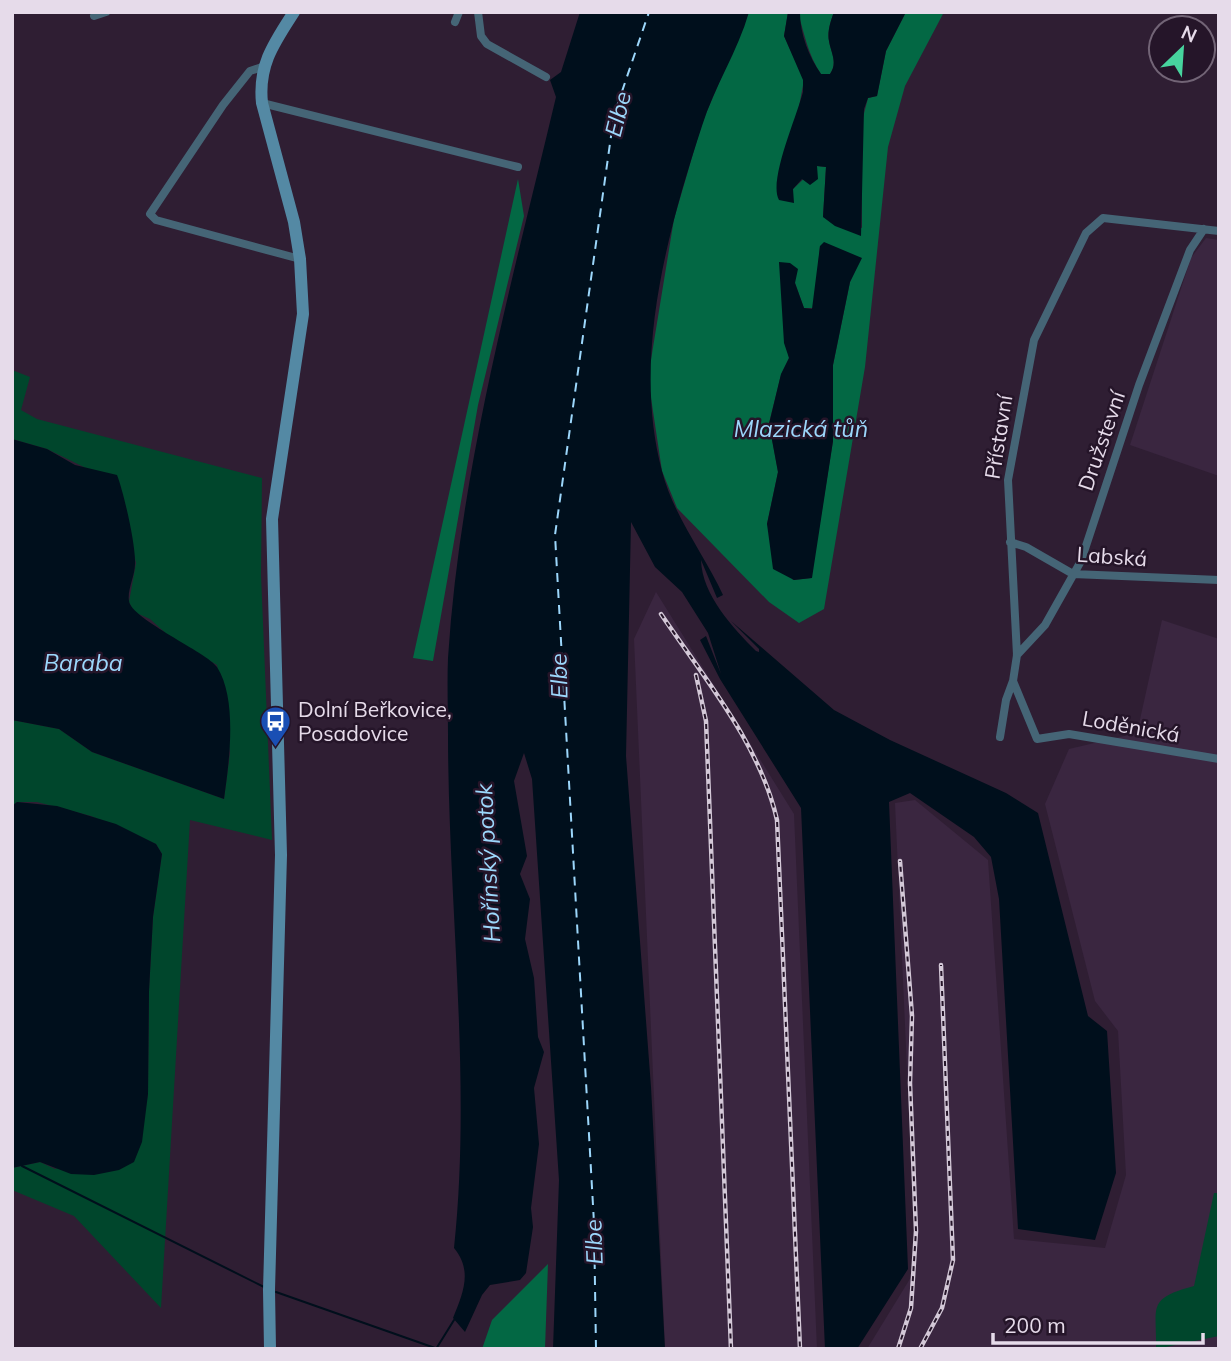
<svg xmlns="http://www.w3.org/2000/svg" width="1231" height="1361" viewBox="0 0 1231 1361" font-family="Mulish,sans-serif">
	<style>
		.built { fill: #3a2640 }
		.green { fill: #00462c }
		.forest { fill: #036844; fill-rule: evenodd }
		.water { fill: #000f1c }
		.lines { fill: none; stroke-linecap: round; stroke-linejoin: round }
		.stream { stroke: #000f1c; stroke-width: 2 }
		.ferry { stroke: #9cd7fb; stroke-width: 2; stroke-dasharray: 9 7; stroke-linecap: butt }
		.street { stroke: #456576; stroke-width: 8 }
		.secondary { stroke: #5489a4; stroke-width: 12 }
		.rail-casing { stroke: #d3c8d7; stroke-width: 4.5 }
		.rail { stroke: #251529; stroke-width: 2; stroke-dasharray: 5; stroke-linecap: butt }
		.labels { text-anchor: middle; stroke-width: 5; stroke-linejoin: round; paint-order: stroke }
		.street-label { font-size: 21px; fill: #e6dbea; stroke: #251529 }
		.poi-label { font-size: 21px; fill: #e6dbea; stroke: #251529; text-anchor: start }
		.water-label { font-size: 23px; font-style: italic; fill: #9cd7fb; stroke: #251529 }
	</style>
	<rect width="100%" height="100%" fill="#2f1e33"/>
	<path class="built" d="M1206 238 1219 240V476L1130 445 1191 258Z
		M656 592 794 814 817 1349H665L634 639Z
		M1162 620 1219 639V1349H867L916 1269 895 803 915 800 988 860 1014 1239 1105 1248 1126 1175 1118 1031 1095 1001 1045 804 1069 749 1137 733Z"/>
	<path class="green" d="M12 370 30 377 21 410 37 419 262 478 261 575 272 840 190 820 161 1308 74 1216 12 1190V1168L40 1162 55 1169 144 1117 148 1094 149 991 153 917 162 854 156 844 91 816 37 802H17L12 806V720L59 729 92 752 224 799 230 753 217 665 171 638 150 619 134 612 129 602 136 563 129 533 90 470 47 449 12 439Z
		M1214 1193H1219V1336L1156 1349C1157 1306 1146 1299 1194 1286Z"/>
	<path class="forest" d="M749 12H788L784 36 804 80 798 112 784 153 793 189 817 166 826 167 823 217 862 228 861 125 868 98 877 96 886 51 906 12H944L905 86 888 147 865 367 824 609 799 623 769 602 677 508 662 471 648 378 674 219 702 123ZM820 246 861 258 850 282 833 365V441L811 578 793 580 767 524 778 472 769 423 781 375 789 358 783 318 795 283 804 308H814Z
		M798 12H834C831 20 827 32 829 41 831 53 838 62 830 74H821C808 55 804 33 798 12Z
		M518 179 524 216 478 405 433 661 413 658Z
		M548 1264 545 1349H482L492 1320Z"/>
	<path class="water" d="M580 12H749C738 51 714 87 702 126 667 233 632 359 662 471 673 515 704 554 723 595L717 598 701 560C702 595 733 628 756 651L759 652V649L731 621 834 710 890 740 1006 793 1038 813 1088 1016 1107 1031 1116 1173 1095 1240 1018 1229 999 899 991 857 974 837 910 793 889 802 908 1269 857 1349H825L801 808 720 679 700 640 706 636 721 674 708 633 682 592 655 567 631 522 626 756 651 1087 665 1349H553L559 1180 532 779 524 753 514 781 527 856 520 874 530 899 525 939 534 978 538 1037 544 1052 534 1088 539 1144 531 1208 533 1227 526 1273 520 1280 490 1285 482 1295 465 1332 453 1318C463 1293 473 1271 454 1248 472 1081 448 903 448 734 448 709 447 683 448 658 460 469 512 282 556 97L550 80 561 72Z
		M788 12 800 13C800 34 809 57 821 74H830C838 63 831 53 829 41 827 32 831 20 834 12H906L886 51 877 96 868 98 864 109 861 236 835 226 823 217 826 167 817 166 818 179 810 185 802 179 793 189 794 203 779 200C768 181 797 116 803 92V80L784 36Z
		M824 242 862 258 850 282 833 365V441L812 578 794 580 773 569 767 524 778 472 769 424 781 374 789 358 784 343 779 262 790 263 798 269 795 283 804 308 812 309 820 246Z
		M12 439 47 449 75 465 117 475C124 493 136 546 135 564 135 576 127 590 129 601 131 619 208 653 217 667 238 700 229 763 224 799L92 752 59 729 12 720Z
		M17 802 57 806 116 824 156 844 162 854 153 917 149 991 148 1094 142 1142 134 1162 119 1170 94 1175 71 1174 40 1162 12 1168V806Z"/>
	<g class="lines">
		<path class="stream" d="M22 1166 264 1287
			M276 1292 435 1348
			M436 1349 454 1320"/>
		<path class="ferry" d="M596 1349 594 1223 555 535 614 115 649 12"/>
		<path class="street" d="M478 12 481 36 487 44 546 77
			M94 16 106 12
			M455 22 459 12
			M262 67 250 71 223 105 150 214 156 220 300 259
			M262 103 518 167
			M1219 231 1103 218 1086 233 1034 340 1008 480 1017 655 1013 681 1037 739 1069 734 1219 759
			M1010 542 1026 547 1073 574 1219 580
			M1017 655 1045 625 1081 561 1139 385 1190 250 1204 229
			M1000 737 1006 700 1013 681"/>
		<path class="secondary" d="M270 1349 269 1290 281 855 272 519 303 314 300 259 294 222 262 103C258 65 274 43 294 12"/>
		<defs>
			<path id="rail" d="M661 614C704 678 760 744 777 820L800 1349
				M696 675 706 721 731 1349
				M898 1349 911 1308 916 1231 910 1083 912 1016 900 861
				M920 1349 942 1308 953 1260 941 965"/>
		</defs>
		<use href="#rail" class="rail-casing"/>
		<use href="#rail" class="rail"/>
	</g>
	<defs>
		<symbol id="bus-pin" viewBox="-11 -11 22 30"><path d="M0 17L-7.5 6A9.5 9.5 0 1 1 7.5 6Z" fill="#1a4fb4" stroke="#251529"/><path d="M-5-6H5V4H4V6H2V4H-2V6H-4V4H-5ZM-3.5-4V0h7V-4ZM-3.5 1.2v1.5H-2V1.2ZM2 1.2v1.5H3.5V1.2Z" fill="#fff"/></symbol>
	</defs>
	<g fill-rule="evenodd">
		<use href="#bus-pin" x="258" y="704" width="35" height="47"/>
	</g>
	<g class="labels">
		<g class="street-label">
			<text transform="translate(999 437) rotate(-81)" y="7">Přístavní</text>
			<text transform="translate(1102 441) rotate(-71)" y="7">Družstevní</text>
			<text transform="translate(1112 557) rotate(4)" y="7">Labská</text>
			<text transform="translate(1131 727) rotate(10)" y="7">Loděnická</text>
		</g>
		<g class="poi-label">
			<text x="298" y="717">Dolní Beřkovice,<tspan x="298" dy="24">Posadovice</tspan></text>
		</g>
		<g class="water-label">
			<text transform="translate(618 114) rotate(-76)" y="8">Elbe</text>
			<text x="801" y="437">Mlazická tůň</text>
			<text x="83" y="671">Baraba</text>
			<text transform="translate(559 676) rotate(-91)" y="8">Elbe</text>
			<text transform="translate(488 863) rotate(-93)" y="8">Hořínský potok</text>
			<text transform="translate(594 1242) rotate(-92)" y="8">Elbe</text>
		</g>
	</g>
	<rect width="1231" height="1361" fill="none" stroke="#e6dbea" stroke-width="28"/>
	<g transform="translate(1182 49) rotate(25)"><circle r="33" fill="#251529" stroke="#726476" stroke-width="2"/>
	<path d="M0-5L12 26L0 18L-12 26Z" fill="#47d49e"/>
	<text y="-10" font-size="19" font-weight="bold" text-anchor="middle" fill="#e6dbea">N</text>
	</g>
	<path d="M993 1333v10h210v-10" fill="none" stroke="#e6dbea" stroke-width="3.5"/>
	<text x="1004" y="1333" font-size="21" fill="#e6dbea" stroke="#251529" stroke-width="5" paint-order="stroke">200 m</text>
</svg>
